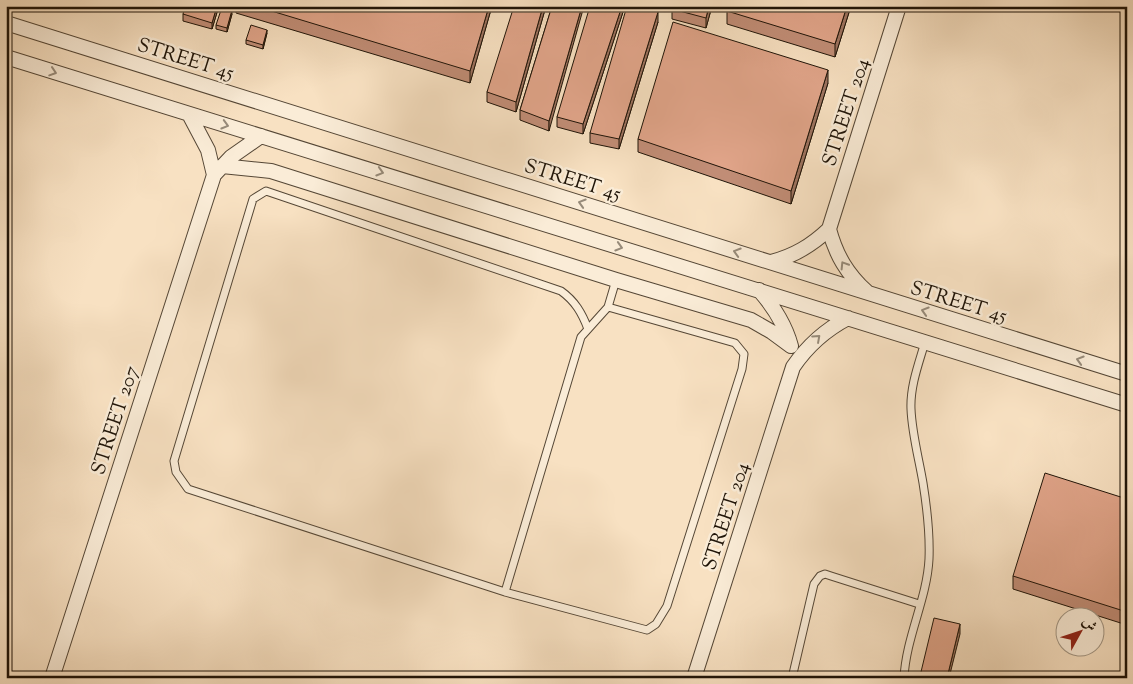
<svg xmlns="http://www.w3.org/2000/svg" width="1133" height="684" viewBox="0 0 1133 684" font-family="'Sorts Mill Goudy',Amiri,serif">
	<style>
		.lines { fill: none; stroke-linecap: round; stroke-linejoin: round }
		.service-casing { stroke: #554736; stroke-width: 9 }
		.minor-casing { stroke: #554736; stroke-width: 16 }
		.service { stroke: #faecd7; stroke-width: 7 }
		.minor { stroke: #faecd7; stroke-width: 14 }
		.wall { fill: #c18d76; stroke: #1f1408 }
		.shaded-wall { fill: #9d7360; stroke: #1f1408 }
		.building { fill: #e0a489; stroke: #1f1408 }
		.oneway { stroke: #978b7a }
		.labels { text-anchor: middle; stroke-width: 5; stroke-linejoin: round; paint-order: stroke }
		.street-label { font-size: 20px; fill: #1f1408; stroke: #faecd7 }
	</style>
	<rect width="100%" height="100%" fill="#f8e1c2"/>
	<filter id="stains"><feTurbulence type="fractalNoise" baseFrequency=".004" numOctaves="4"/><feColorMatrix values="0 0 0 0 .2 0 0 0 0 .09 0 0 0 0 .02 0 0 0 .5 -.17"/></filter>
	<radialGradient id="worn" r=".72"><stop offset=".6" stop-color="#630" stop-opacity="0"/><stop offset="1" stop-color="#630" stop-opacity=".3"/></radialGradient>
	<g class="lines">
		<defs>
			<path id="service" d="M588 329C582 313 575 301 561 291L266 191 253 199 174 461 176 472 188 489 505 592 581 337 608 307 616 280
				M505 592 647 630 656 624 667 606 742 369 744 354 735 343 608 307
				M792 678 814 584 820 576 825 574 831 576 919 604
				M904 678C906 637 927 599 929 559 930 534 927 508 923 483 919 459 912 434 911 409 910 386 919 363 925 342"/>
			<path id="minor" d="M6 23 1127 374
				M6 57 1127 405
				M190 116 208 150 214 175
				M222 166 271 171 616 280 751 320 772 332 791 346
				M829 229C836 255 847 274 867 292
				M771 262C794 256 811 246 829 229L899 6
				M759 290C774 307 785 324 791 346
				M52 678 214 175 231 157 261 136
				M694 678 793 367C808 345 825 330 848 318"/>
		</defs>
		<use href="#service" class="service-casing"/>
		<use href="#minor" class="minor-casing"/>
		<use href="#service" class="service"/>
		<use href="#minor" class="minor"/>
	</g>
	<path class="wall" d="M218 6V9L212 29 183 21V14Z
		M236 6H492L470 83 236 13Z
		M546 6 516 112 487 102V92Z
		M552 6 549 131 520 120V110Z
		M623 6V12L583 134 557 127V117Z
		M712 6 706 28 672 19V9Z
		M851 6 835 57 727 24V11Z
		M232 14 227 32 216 29V25Z
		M658 22 619 149 590 143V133Z
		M267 33 263 49 246 44V40Z
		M828 83 791 204 638 152V139Z
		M1127 499V625L1013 589V576Z"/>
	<path class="shaded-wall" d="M217 6H218V9L212 29V23Z
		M489 6H492L470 83V71Z
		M543 6H546L516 112V102Z
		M582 6H584L549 131V121Z
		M622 6H623V12L583 134V124Z
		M709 6H712L706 28V18Z
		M847 6H851L835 57V44Z
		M232 10V14L227 32V28Z
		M658 12V22L619 149V139Z
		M267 30V33L263 49V45Z
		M828 70V83L791 204V191Z
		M960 624V634L949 678H947Z"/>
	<path class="building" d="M185 6H217L212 23 183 14Z
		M255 6H489L470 71Z
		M514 6H543L516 102 487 92Z
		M552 6H582L549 121 520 110Z
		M590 6H622L583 124 557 117Z
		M627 6H639L658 12 619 139 590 133Z
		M673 6H709L706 18 672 9Z
		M728 6H847L835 44 727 11Z
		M222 7 232 10 227 28 216 25Z
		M673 22 828 70 791 191 638 139Z
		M251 25 267 30 263 45 246 40Z
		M1045 473 1127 499V612L1013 576Z
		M934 618 960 624 947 678H926L920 676Z"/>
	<defs><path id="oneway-chevron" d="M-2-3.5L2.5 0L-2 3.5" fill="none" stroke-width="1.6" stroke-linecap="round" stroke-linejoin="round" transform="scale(1.25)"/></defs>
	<g class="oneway">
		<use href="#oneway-chevron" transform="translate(53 72) rotate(18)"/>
		<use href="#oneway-chevron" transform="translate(225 125) rotate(16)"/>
		<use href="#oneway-chevron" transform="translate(380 172) rotate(17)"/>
		<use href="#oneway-chevron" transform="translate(582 203) rotate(-163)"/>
		<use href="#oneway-chevron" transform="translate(619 247) rotate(17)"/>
		<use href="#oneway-chevron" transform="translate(737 252) rotate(-163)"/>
		<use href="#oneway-chevron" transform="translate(844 265) rotate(-122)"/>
		<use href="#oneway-chevron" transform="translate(925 311) rotate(-163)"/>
		<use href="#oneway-chevron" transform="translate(817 338) rotate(-42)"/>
		<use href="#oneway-chevron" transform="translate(1080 360) rotate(-163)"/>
	</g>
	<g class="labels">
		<g class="street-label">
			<text transform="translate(186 58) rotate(17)" y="7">STREET 45</text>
			<text transform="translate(845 112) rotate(-72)" y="7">STREET 204</text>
			<text transform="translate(573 179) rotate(17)" y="7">STREET 45</text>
			<text transform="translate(959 301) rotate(17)" y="7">STREET 45</text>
			<text transform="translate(114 420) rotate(-72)" y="7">STREET 207</text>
			<text transform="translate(725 516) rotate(-72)" y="7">STREET 204</text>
		</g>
	</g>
	<rect width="1133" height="684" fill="none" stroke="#f8e1c2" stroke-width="25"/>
	<rect x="8" y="8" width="1118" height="669" fill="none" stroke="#1f1408" stroke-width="2.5"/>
	<rect x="12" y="12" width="1108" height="659" fill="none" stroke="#1f1408"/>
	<g transform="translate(1080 632) rotate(50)"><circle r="24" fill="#faecd7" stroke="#a29684"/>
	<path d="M0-4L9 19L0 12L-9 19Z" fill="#8f2418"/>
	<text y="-8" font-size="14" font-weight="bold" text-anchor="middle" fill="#1f1408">ش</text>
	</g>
	<rect width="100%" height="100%" filter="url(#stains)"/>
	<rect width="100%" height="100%" fill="url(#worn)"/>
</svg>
